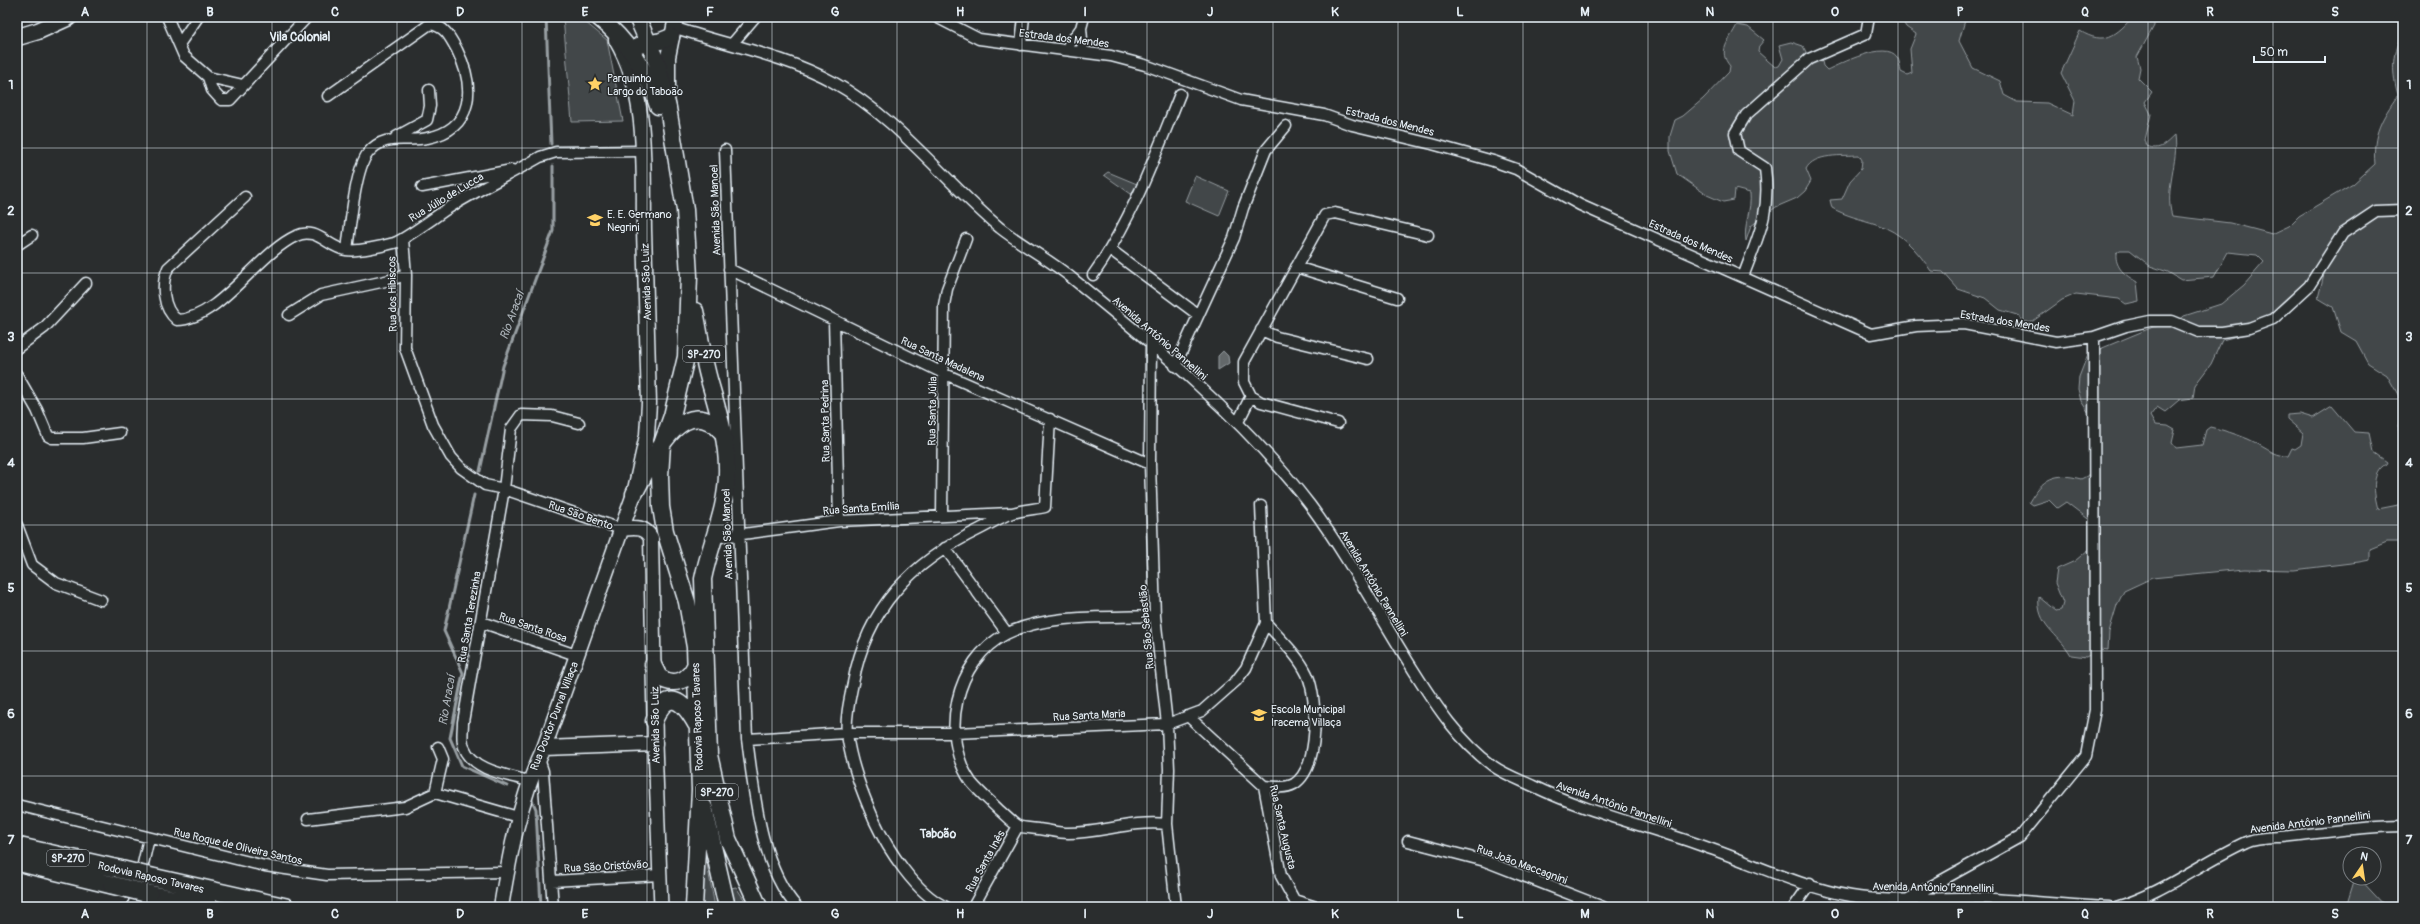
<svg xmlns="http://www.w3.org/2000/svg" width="2420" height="924" viewBox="0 0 2420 924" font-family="Pangolin,sans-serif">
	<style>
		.green { fill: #424648; stroke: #959ca0 }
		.water { fill: #63686b; stroke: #989fa3 }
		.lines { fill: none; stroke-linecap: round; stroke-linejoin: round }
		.stream { stroke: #989fa3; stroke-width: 3 }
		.minor-casing { stroke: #e8f1f8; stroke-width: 13 }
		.tertiary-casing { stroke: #e8f1f8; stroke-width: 16 }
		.secondary-casing { stroke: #e8f1f8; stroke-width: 17 }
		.primary-casing { stroke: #e8f1f8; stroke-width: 19 }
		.trunk-casing { stroke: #e8f1f8; stroke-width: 20 }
		.minor { stroke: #2a2d2e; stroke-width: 10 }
		.tertiary { stroke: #2a2d2e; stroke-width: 13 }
		.secondary { stroke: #2a2d2e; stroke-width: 14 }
		.primary { stroke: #2a2d2e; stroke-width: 16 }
		.trunk { stroke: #2a2d2e; stroke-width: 17 }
		.trunk-bridge-casing { stroke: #e8f1f8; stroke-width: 20; stroke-linecap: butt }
		.trunk-bridge { stroke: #2a2d2e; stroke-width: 17 }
		.grid { fill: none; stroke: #e8f1f8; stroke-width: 1; stroke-opacity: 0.55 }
		.labels { text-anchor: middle; stroke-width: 3; stroke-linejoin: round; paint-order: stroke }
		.shield { fill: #2a2d2e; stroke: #afb6bb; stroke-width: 1 }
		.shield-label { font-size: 10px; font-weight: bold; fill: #e8f1f8 }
		.street-label { font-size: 11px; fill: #e8f1f8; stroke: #2a2d2e }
		.poi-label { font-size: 11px; fill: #e8f1f8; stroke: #2a2d2e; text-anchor: start }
		.neighbourhood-label { font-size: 12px; font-weight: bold; fill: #e8f1f8; stroke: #2a2d2e }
		.water-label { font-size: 12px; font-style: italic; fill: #acb3b9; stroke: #2a2d2e }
		.neatline { fill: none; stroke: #e8f1f8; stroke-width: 1.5 }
		.grid-label { font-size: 13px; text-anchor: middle; font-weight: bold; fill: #e8f1f8 }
	</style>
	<rect width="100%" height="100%" fill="#2a2d2e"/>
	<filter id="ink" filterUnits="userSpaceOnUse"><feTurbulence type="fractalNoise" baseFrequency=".025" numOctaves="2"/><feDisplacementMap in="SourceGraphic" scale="8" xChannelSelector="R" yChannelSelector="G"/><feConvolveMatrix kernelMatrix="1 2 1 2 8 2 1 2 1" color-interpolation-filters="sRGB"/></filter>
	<g filter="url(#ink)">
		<path class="green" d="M563 17H579L607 40 623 121 572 122Z
			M1900 17H1966L1959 41 1973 68 2000 81 2004 95 2017 102 2047 103 2073 115 2075 101 2061 73 2080 31C2105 46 2116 35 2133 17H2154V26L2137 57 2140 68 2138 78 2152 92 2145 102 2151 114 2145 140 2147 146C2160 152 2166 143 2175 135 2179 162 2164 190 2172 216L2230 223 2272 234 2289 226 2299 216 2353 184 2375 164C2372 134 2382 118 2398 95 2392 73 2391 56 2401 36L2403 37V440L2398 426 2402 410 2401 400 2387 375 2368 363 2356 341 2341 332 2333 307 2318 298 2325 270 2284 315 2260 330 2222 340 2211 364 2195 385 2193 398 2179 400 2165 412 2157 407 2150 416 2155 425 2168 426 2175 430 2172 443 2176 448 2202 445 2206 430 2210 427C2223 430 2236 434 2248 439 2262 445 2273 456 2288 456L2292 448 2295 449 2301 445 2303 433 2287 419V415L2300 414 2313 418 2332 406 2354 432 2369 433 2373 452 2387 462 2386 464C2370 473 2374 494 2378 509L2403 504V534L2397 542H2387L2370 549V560L2359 562 2294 570 2244 569 2152 578 2124 591 2117 605 2109 632 2108 650 2099 649 2086 657 2071 655C2058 633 2036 625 2039 597L2056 611 2061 610 2063 603 2055 583 2057 569 2075 561 2095 544 2096 525 2066 502 2057 508 2049 500 2033 505 2029 502C2043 478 2055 472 2081 479L2087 476 2092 469 2096 424 2081 401 2078 389 2079 377 2088 354 2153 327 2174 325 2184 316 2221 304 2244 285 2264 262 2257 255 2228 252 2214 277 2181 280 2168 272 2150 266 2130 250H2120L2116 253C2115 268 2125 275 2137 282L2139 301 2126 304 2119 299 2076 294 2062 300 2033 321 2025 322 2017 315 2000 310 1985 298 1958 289 1943 272 1931 271C1917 250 1901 232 1876 224 1861 219 1846 216 1832 208L1830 200 1842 199 1850 181 1861 169 1862 160 1859 155C1843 156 1814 153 1806 169L1811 181 1805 191 1797 198 1776 207 1751 226 1746 241C1743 225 1752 210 1750 193L1735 189 1734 200 1723 202 1707 195 1677 174 1670 151V136L1675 120 1683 116 1703 99 1729 72 1730 66C1717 51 1729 41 1737 25L1748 27 1764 40 1759 46 1758 52 1775 67 1779 66 1783 59 1779 45 1791 42 1803 46 1808 56 1821 57 1823 66 1827 70C1840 64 1886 40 1897 57 1900 61 1900 68 1901 72L1907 75 1912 73 1910 49 1916 34 1906 27Z
			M1108 172 1137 184 1131 194 1104 175Z
			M1195 176 1229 191 1219 216 1185 201Z
			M704 848 715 907H701Z
			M2355 878H2359L2386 907H2346Z
			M736 887 749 907H735L731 888Z"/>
		<path class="water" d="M1223 351 1228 356 1229 363 1218 370V356Z"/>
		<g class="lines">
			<path class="stream" d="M546 17 551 144
				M480 471 503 366 553 231V166
				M474 495 444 631 463 673 450 738 462 766 507 786
				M531 798 536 809 541 907"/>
			<defs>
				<path id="minor" d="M167 17 184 56 208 77
					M936 17 979 39 1111 56 1145 65 1241 100 1324 115 1352 125 1432 144 1493 161 1516 169 1580 205 1871 334 1916 326 1964 324 2056 342 2094 337 2126 326 2150 321H2172L2199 332H2222L2249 328 2273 319 2309 286 2343 233 2376 211 2403 210
					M673 27C726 45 784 55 833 82 898 118 944 181 1000 228 1023 246 1050 260 1073 279 1157 347 1244 419 1310 505 1349 558 1379 616 1414 671 1436 706 1459 741 1493 766 1504 774 1520 780 1533 786 1587 812 1643 825 1700 845 1748 861 1800 887 1851 896 1890 903 1928 897 1967 898 2014 899 2061 905 2109 907
					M1081 28 1083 51
					M180 43 198 17
					M732 44 755 17
					M1021 45 1024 17
					M1066 49 1081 28 1084 17
					M243 85 208 77 212 90 221 100H230L307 17
					M328 96 430 24C445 26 450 37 457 50 475 86 475 129 427 138 406 143 385 132 368 153 355 169 350 228 347 250
					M396 137 427 120 430 106 429 90
					M725 150 747 739C754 790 760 867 797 907
					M422 187 512 170
					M245 197 168 268C161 284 162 308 177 320 220 319 258 253 296 236 317 226 328 248 346 250 357 252 383 246 394 243 404 240 436 216 447 209 477 190 509 175 540 157L556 152 642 151
					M403 239 406 275 405 348 433 425 451 457 461 468 485 485 504 489 621 529
					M17 245 32 235
					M1111 250 1197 314
					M1296 267 1397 298
					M729 269 945 374 1150 464
					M1093 275C1132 220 1155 156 1180 94
					M1743 277C1758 236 1771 214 1765 168L1739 151 1735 133 1746 115 1809 59 1866 34 1869 17
					M289 315 321 295 390 280 406 275
					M834 320 839 521
					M1261 330 1277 337 1368 359
					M1151 344 1150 464 1155 616 1167 724 1169 769 1167 824 1176 907
					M17 348 44 328 86 283
					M1175 366 1234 238 1243 208 1266 150 1286 126
					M17 375 37 410 48 436 52 438H83L120 433
					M1251 396 1244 382V362L1325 215 1335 213 1428 235
					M1238 422 1251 396 1261 402 1338 423
					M942 515 944 305 947 289 966 239
					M17 525 32 565 56 583 101 600
					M713 538 839 521 1010 513
					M945 548 1007 633
					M1155 616C1109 618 1048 613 1006 634 955 660 939 736 971 782 979 792 990 801 999 810 1005 815 1011 822 1018 826 1023 828 1032 828 1038 829 1048 830 1059 833 1068 833 1103 833 1131 820 1167 824
					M481 622 576 655
					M1188 716 1264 786 1281 876 1298 907
					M747 739 846 733H955L1167 724 1202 711 1236 681 1246 668 1266 623 1261 506
					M539 759 543 771 553 907
					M529 781C508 775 473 771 464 747 461 740 463 730 463 722L504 489 511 429 521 415 552 416 579 423
					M1264 786C1273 787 1285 789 1294 784 1320 768 1318 698 1307 674 1298 655 1280 639 1266 623
					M435 793 443 759 438 747
					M17 805 265 866 327 875 507 872
					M308 819 405 807 435 793 518 817
					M1408 841 1485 861 1603 907
					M552 881 660 875
					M1908 899 2020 837 2086 756 2095 710 2094 337
					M1294 900 1316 907
					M133 907 149 838
					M946 907C916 894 887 848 874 820 862 792 851 764 847 734 845 718 850 698 853 683 867 607 912 562 980 529 990 524 1001 517 1012 513 1022 510 1035 509 1045 507L1050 419
					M973 907 1018 826
					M1794 907 1810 884
					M2116 907C2162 894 2202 862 2246 842 2258 836 2278 838 2291 836 2328 832 2365 826 2403 826"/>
				<path id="tertiary" d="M655 744 661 907"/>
				<path id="secondary" d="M668 94V57L676 17
					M544 748 655 744 651 538C644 525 633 528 621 529
					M501 907C510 852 520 799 544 748L634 494 647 435 649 403C647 345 646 287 644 230 643 166 649 96 616 40"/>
				<path id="primary" d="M598 17C627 40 647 71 658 106
					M637 17 658 65 668 108 685 210 689 276 686 357 672 416 662 444 660 476 661 507 665 531 687 602 695 647 700 790 694 907
					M18 37 38 31 69 17
					M640 45 661 41 671 37
					M695 311C700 335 703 360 710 383 718 411 728 443 727 473 727 510 710 543 703 579L709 755 728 839 759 907
					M634 494C650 466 681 387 722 432
					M653 665 659 677C674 687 688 681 695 666
					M654 721C668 687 683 701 696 724
					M704 807 727 907"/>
				<path id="trunk" d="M17 846 119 869
					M17 862 112 885
					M152 877 286 907
					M149 894 211 907"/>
			</defs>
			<use href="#minor" class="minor-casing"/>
			<use href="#tertiary" class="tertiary-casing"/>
			<use href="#secondary" class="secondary-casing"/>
			<use href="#primary" class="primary-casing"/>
			<use href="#trunk" class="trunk-casing"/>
			<use href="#minor" class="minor"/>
			<use href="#tertiary" class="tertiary"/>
			<use href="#secondary" class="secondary"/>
			<use href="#primary" class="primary"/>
			<use href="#trunk" class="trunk"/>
			<defs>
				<path id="trunk-bridge" d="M119 869 152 877
					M112 885 149 894"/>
			</defs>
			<use href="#trunk-bridge" class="trunk-bridge-casing"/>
			<use href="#trunk-bridge" class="trunk-bridge"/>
		</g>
	</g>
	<path class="grid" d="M147 17V907M272 17V907M397 17V907M522 17V907M647 17V907M772 17V907M897 17V907M1022 17V907M1147 17V907M1273 17V907M1398 17V907M1523 17V907M1648 17V907M1773 17V907M1898 17V907M2023 17V907M2148 17V907M2273 17V907M17 148H2403M17 273H2403M17 399H2403M17 525H2403M17 651H2403M17 776H2403"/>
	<defs>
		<symbol id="sight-bare" viewBox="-9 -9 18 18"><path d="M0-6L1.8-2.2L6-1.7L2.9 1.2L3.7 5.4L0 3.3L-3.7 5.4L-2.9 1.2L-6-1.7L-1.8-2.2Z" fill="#ffd166" stroke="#2a2d2e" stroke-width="2.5" paint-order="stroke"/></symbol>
		<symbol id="school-bare" viewBox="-9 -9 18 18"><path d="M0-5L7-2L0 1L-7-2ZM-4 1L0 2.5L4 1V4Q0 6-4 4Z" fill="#ffd166" stroke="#2a2d2e" stroke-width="2.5" paint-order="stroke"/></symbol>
	</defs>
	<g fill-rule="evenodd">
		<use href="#sight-bare" x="584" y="73" width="22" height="22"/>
		<use href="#school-bare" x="584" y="209" width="22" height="22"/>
		<use href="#school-bare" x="1248" y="704" width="22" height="22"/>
	</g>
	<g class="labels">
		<g class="shield">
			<rect x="683" y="346" width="42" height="16" rx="3"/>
			<rect x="696" y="784" width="42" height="16" rx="3"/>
			<rect x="47" y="850" width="42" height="16" rx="3"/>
		</g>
		<g class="shield-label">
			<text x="704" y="358">SP-270</text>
			<text x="717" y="796">SP-270</text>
			<text x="68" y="862">SP-270</text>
		</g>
		<g class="street-label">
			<text transform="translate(1064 38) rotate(7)" y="4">Estrada dos Mendes</text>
			<text transform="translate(1390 121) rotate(14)" y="4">Estrada dos Mendes</text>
			<text transform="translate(446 197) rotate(-31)" y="4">Rua Júlio de Lucca</text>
			<text transform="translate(715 210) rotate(-92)" y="4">Avenida São Manoel</text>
			<text transform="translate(1691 241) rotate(24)" y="4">Estrada dos Mendes</text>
			<text transform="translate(646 282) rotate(-92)" y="4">Avenida São Luiz</text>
			<text transform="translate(392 294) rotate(-91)" y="4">Rua dos Hibiscos</text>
			<text transform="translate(2005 321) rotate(9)" y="4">Estrada dos Mendes</text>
			<text transform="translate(1160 338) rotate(41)" y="4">Avenida Antônio Pannellini</text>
			<text transform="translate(943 359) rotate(25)" y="4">Rua Santa Madalena</text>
			<text transform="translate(932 411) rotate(-89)" y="4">Rua Santa Júlia</text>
			<text transform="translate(825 421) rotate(-91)" y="4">Rua Santa Pedrina</text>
			<text transform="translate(861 508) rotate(-4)" y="4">Rua Santa Emília</text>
			<text transform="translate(581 515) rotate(19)" y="4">Rua São Bento</text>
			<text transform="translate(727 534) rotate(-92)" y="4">Avenida São Manoel</text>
			<text transform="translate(1374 583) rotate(59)" y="4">Avenida Antônio Pannellini</text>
			<text transform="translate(469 617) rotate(-80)" y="4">Rua Santa Terezinha</text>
			<text transform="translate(533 627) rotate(19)" y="4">Rua Santa Rosa</text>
			<text transform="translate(1146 627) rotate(-95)" y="4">Rua São Sebastião</text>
			<text transform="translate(1089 715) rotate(-3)" y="4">Rua Santa Maria</text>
			<text transform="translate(554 716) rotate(-69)" y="4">Rua Doutor Durval Villaça</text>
			<text transform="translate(697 717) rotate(-92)" y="4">Rodovia Raposo Tavares</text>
			<text transform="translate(655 725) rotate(-91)" y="4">Avenida São Luiz</text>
			<text transform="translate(1614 804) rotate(19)" y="4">Avenida Antônio Pannellini</text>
			<text transform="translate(2310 822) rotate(-7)" y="4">Avenida Antônio Pannellini</text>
			<text transform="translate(1283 827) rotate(77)" y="4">Rua Santa Augusta</text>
			<text transform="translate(238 846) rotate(13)" y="4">Rua Roque de Oliveira Santos</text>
			<text transform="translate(985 861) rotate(-61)" y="4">Rua Santa Inês</text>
			<text transform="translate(1522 864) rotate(20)" y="4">Rua João Maccagnini</text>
			<text transform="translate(606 866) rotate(-3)" y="4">Rua São Cristóvão</text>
			<text transform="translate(151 877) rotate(13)" y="4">Rodovia Raposo Tavares</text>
			<text transform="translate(1933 887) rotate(1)" y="4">Avenida Antônio Pannellini</text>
		</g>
		<g class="poi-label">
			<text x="607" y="82">Parquinho<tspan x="607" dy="13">Largo do Taboão</tspan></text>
			<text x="607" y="218">E. E. Germano<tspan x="607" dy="13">Negrini</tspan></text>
			<text x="1271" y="713">Escola Municipal<tspan x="1271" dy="13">Iracema Villaça</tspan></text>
		</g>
		<g class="neighbourhood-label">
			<text x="300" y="41">Vila Colonial</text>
			<text x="938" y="838">Taboão</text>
		</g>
		<g class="water-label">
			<text transform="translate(512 315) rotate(-70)" y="4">Rio Aracaí</text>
			<text transform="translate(447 700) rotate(-80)" y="4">Rio Aracaí</text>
		</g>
	</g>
	<rect width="2420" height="924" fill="none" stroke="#2a2d2e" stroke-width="44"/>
	<g transform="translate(2362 866) rotate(13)"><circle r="19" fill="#2a2d2e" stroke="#767b7f"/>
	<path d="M0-3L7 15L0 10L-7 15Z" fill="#ffd166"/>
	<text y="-6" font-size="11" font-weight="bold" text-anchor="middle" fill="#e8f1f8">N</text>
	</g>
	<path d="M2254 56v6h71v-6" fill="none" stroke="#e8f1f8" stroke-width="2"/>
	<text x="2260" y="56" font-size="12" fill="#e8f1f8" stroke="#2a2d2e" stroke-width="3" paint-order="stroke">50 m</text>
	<rect x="22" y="22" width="2376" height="880" class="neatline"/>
	<g class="grid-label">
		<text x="85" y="16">A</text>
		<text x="210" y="16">B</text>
		<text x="335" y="16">C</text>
		<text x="460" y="16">D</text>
		<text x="585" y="16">E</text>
		<text x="710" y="16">F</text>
		<text x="835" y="16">G</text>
		<text x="960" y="16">H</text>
		<text x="1085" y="16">I</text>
		<text x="1210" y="16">J</text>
		<text x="1335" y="16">K</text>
		<text x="1460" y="16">L</text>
		<text x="1585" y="16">M</text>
		<text x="1710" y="16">N</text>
		<text x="1835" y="16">O</text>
		<text x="1960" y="16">P</text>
		<text x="2085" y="16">Q</text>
		<text x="2210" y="16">R</text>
		<text x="2335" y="16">S</text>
		<text x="11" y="89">1</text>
		<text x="2409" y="89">1</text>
		<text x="11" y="215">2</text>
		<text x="2409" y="215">2</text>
		<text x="11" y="341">3</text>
		<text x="2409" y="341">3</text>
		<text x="11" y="467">4</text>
		<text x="2409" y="467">4</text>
		<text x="11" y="592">5</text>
		<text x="2409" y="592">5</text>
		<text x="11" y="718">6</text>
		<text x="2409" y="718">6</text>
		<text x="11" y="844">7</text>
		<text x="2409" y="844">7</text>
		<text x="85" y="918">A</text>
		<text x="210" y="918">B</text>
		<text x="335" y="918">C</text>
		<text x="460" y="918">D</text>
		<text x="585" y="918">E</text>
		<text x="710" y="918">F</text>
		<text x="835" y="918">G</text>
		<text x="960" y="918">H</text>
		<text x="1085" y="918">I</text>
		<text x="1210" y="918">J</text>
		<text x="1335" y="918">K</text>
		<text x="1460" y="918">L</text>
		<text x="1585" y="918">M</text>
		<text x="1710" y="918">N</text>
		<text x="1835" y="918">O</text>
		<text x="1960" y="918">P</text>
		<text x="2085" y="918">Q</text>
		<text x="2210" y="918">R</text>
		<text x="2335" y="918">S</text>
	</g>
</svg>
